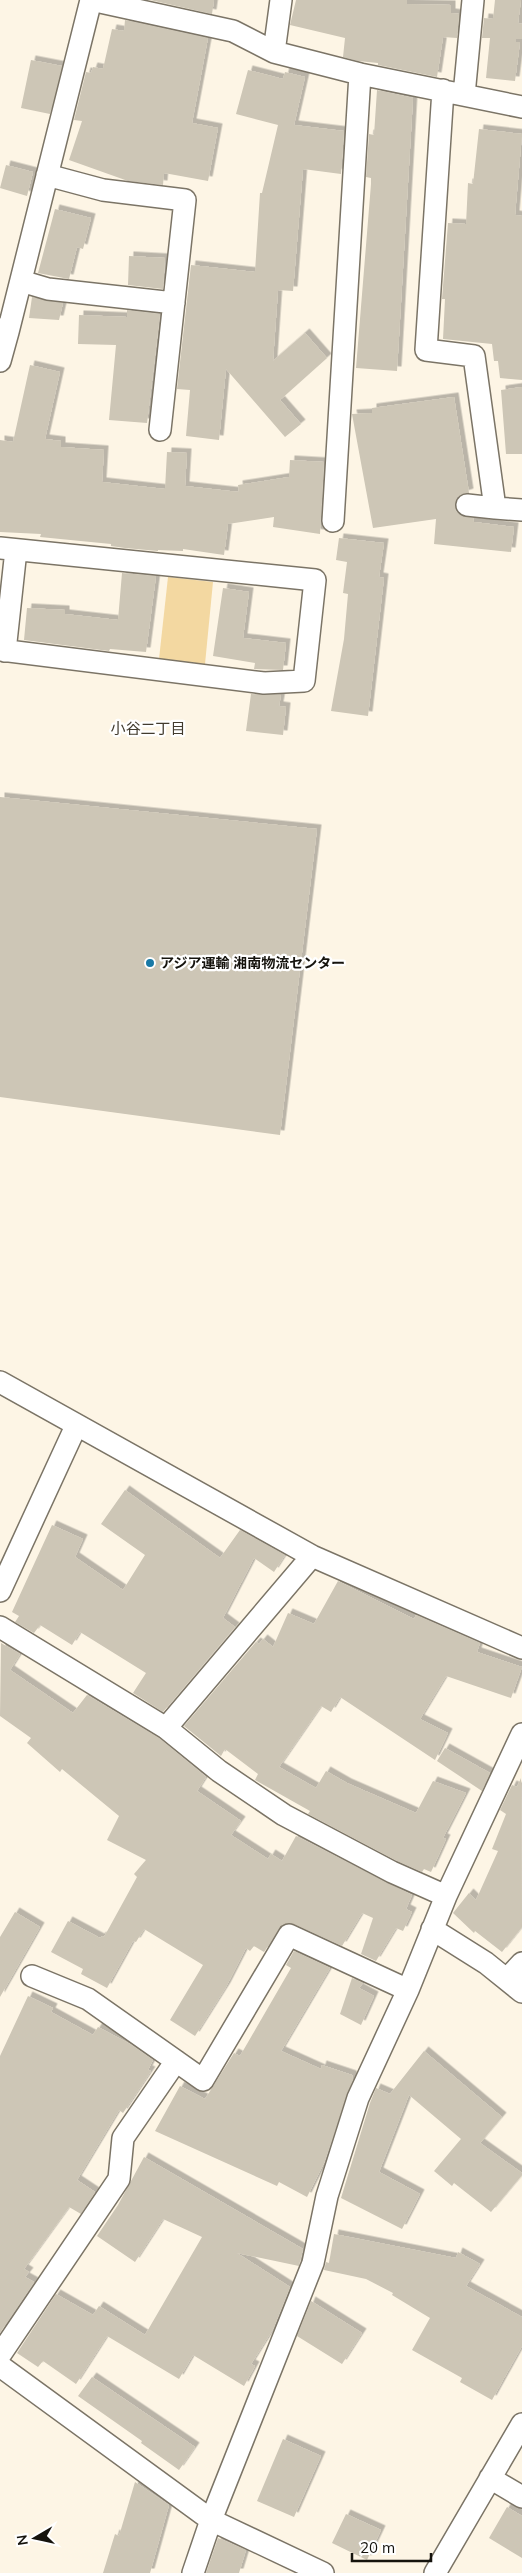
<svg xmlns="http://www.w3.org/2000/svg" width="522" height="2573" viewBox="0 0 522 2573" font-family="Mulish,'Noto Sans JP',sans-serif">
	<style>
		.green { fill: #f3d8a1 }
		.building { fill: #cdc6b6; filter: url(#shadow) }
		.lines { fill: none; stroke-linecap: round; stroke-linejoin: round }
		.minor-casing { stroke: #7b7466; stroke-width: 24 }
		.minor { stroke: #fff; stroke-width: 21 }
		.poi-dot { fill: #1879a6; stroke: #fff; stroke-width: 2 }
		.labels { text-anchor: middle; stroke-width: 4.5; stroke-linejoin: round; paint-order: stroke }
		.poi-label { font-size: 14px; font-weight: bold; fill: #15130d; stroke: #fff; text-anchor: start }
		.neighbourhood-label { font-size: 15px; fill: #423b2e; stroke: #fff }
	</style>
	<defs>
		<filter id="shadow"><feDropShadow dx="4.5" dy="-4.5" stdDeviation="0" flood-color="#0004"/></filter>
	</defs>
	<rect width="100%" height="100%" fill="#fdf5e5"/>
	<path class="green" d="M168 577 213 582 205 664 159 659Z"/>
	<path class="building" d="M150 0H214L212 14Z
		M296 0H407V4L451 5V13L459 14 457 38 443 37 437 77 378 65V63L358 61 343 57 345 38 290 25Z
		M495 0H521L518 23 522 24V39H516V42H520L515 81 486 78 490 38H482L484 18 493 19Z
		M125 20 208 38 192 123 218 128 208 181 164 173 163 185 128 181 69 160 82 121 74 120 86 72 91 73 93 67 103 69 112 29 124 31Z
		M31 60 62 66 50 114 21 108Z
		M248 70 283 79 285 72 305 77 294 125 344 131 341 174 303 169 293 291 278 290 273 361 305 333 327 358 280 400 301 424 285 437 226 369 219 440 186 436 190 390 177 389 191 265 255 272 260 193H262L278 125 236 114Z
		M377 90 413 98 397 371 356 368 371 184V178L366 177 369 134 374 135Z
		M479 129 522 134 515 215 522 216V380L500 378 498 361H494L492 344 443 339 445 299H442L448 223 466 224 468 183 473 184Z
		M6 165 33 172 27 196 0 188Z
		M55 209 91 218 83 249 77 247 69 279 38 273Z
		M129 256 165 258 163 289 128 285Z
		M32 297 63 303 59 320 29 318Z
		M127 310 160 314 147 423 109 420 116 345 78 344 79 315 127 317Z
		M30 365 60 372 45 439 61 441V447L104 450 102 482 165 489 167 452 187 453 185 486 239 492 238 485 289 477 290 460 324 462 320 534 273 527 274 517 228 524 224 555 183 549V551L158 550V551L125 548 111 546V544L40 537 41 534 0 532V440L13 442Z
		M522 387V454H506L501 390Z
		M454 397 469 493 457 497 455 510 460 515 473 518 474 522 514 527 511 552 434 544 436 519 373 528 352 414 372 413V408Z
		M339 538 384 543 379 577 384 578 368 716 331 711 344 639 348 594 343 593 347 562 336 560Z
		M122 573 156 576 146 652 110 649 109 651 24 640 27 608 65 610V614L118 620Z
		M223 588 249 592 243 638 286 643 283 670 254 669 255 663 213 656Z
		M251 694 281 695 279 706 286 707 283 735 246 731Z
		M0 797 317 829 280 1135 0 1097Z
		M125 1490 220 1558 240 1530 285 1555 274 1572 254 1558 223 1618 235 1627 163 1712 133 1693 146 1673 80 1632 72 1645 40 1625 34 1633 15 1622 19 1616 12 1612 52 1525 83 1539 75 1557 123 1590 145 1555 101 1524Z
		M338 1581 414 1619 416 1615 480 1643 477 1652 522 1667 511 1698 446 1676 420 1719 448 1733 435 1760 340 1697 331 1712 321 1706 279 1767 316 1788 326 1771 347 1783 416 1813 433 1781 466 1793 443 1838 446 1839 431 1872 424 1869 422 1872 397 1861 308 1814 310 1811 255 1780 258 1774 225 1749 221 1756 184 1726 256 1642 259 1644 263 1639 273 1647 288 1613 314 1624Z
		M1 1643 20 1654 10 1670 73 1713 87 1695 159 1738 206 1777 197 1791 241 1821 231 1835 268 1859 271 1854 282 1861 296 1836 412 1895 406 1909 412 1912 403 1931 396 1928 376 1961 361 1954 373 1918 362 1913 342 1946 294 1924H283L264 1952 254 1946 250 1951 246 1948 226 1987 195 2036 170 2020 203 1965 144 1929 136 1942 133 1941 107 1988 81 1974 83 1969 51 1952 68 1921 100 1938 102 1936 104 1937 137 1877 134 1874 146 1860 107 1840 119 1816 62 1769 60 1772 27 1743 31 1738 0 1716Z
		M445 1748 490 1773 482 1791 437 1761Z
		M521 1778 522 1927 502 1952 475 1931 474 1933 453 1913 469 1893 476 1900 498 1851 492 1849 506 1814 500 1810 512 1785 517 1787Z
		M15 1912 40 1927 0 1997V1937Z
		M294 1951 330 1968 281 2051 321 2069 322 2065 352 2075 353 2079 324 2163 307 2197 279 2182 277 2186 155 2131 180 2086 205 2099 234 2053 240 2056 291 1968 286 1965Z
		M352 1978 363 1983 359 1988 374 1996 361 2025 340 2014Z
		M28 1996 53 2008 51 2012 93 2035 98 2027 130 2044 153 2060 148 2070 151 2071 123 2113 119 2110 77 2180 95 2192 81 2214 69 2207 24 2269 29 2272 25 2277 34 2282 0 2333V2056Z
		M424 2051 502 2117 480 2143 522 2173V2175L491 2212 454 2183 452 2186 434 2171 461 2139 409 2095 379 2172 420 2194 402 2229 341 2198 370 2103 376 2088 390 2094Z
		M144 2157 303 2249 299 2266 237 2253 290 2287 273 2329 251 2364 255 2366 244 2386 193 2355 179 2379 107 2336 76 2384 43 2361 38 2367 17 2353 56 2294 93 2315 99 2306 145 2335 202 2237 163 2219 135 2262 97 2236 118 2205Z
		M334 2234 456 2258 458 2252 480 2264 466 2286 522 2317V2346L492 2400 460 2382 462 2378 412 2350 430 2318 392 2295 393 2293 366 2279 324 2270 326 2262 329 2263Z
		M311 2301 362 2333 342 2364 297 2336Z
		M92 2377 195 2447 179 2470 141 2443 142 2441 78 2396Z
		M283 2439 321 2456 294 2517 257 2501Z
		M135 2482 169 2505 150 2573H103L115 2534 119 2536Z
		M507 2507 522 2516V2558L489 2538Z
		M346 2514 381 2530 367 2560 332 2543Z
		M218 2538 246 2550 239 2573H206Z"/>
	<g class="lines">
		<defs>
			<path id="minor" d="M91 0 233 31 274 52 360 74 522 107
				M274 52 281 0
				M443 90 426 350 474 356 495 508 522 510
				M464 95 473 0
				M47 175 103 190 185 200 160 430
				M21 281 48 289 174 303
				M0 329 8 332 91 0
				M0 361 8 332
				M467 505 495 508
				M333 521 360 74
				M0 548 315 580 304 681 264 683 0 650
				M5 651 16 550
				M0 1382 312 1556 522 1648
				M0 1591 76 1426
				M0 1627 166 1728 219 1771 284 1815 392 1872 446 1896
				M166 1728 312 1556
				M432 1929 486 1963 522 1992
				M32 1976 88 1999 203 2080 289 1935 408 1990
				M507 1979 522 1963
				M0 2355 119 2179 123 2138 176 2061
				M0 2366 211 2520 323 2573
				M490 2478 522 2497
				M193 2573 211 2520 313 2263 327 2196 358 2098 408 1990 446 1896 522 1734
				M435 2573 522 2424"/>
		</defs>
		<use href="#minor" class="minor-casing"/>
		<use href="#minor" class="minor"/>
	</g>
	<circle class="poi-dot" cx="150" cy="963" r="5"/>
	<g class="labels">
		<g class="poi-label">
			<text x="160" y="968">アジア運輸 湘南物流センター</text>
		</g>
		<g class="neighbourhood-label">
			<text x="148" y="734">小谷二丁目</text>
		</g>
	</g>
	<g transform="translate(35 2538) rotate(261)" stroke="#ffffff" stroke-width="4" paint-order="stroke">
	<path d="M0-4L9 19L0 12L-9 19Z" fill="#15130d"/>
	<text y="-8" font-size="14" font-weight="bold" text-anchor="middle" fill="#15130d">N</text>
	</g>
	<path d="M352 2553v8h79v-8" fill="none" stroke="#15130d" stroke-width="2.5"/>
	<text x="360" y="2553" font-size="15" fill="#15130d" stroke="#ffffff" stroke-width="4" paint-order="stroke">20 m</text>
</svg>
